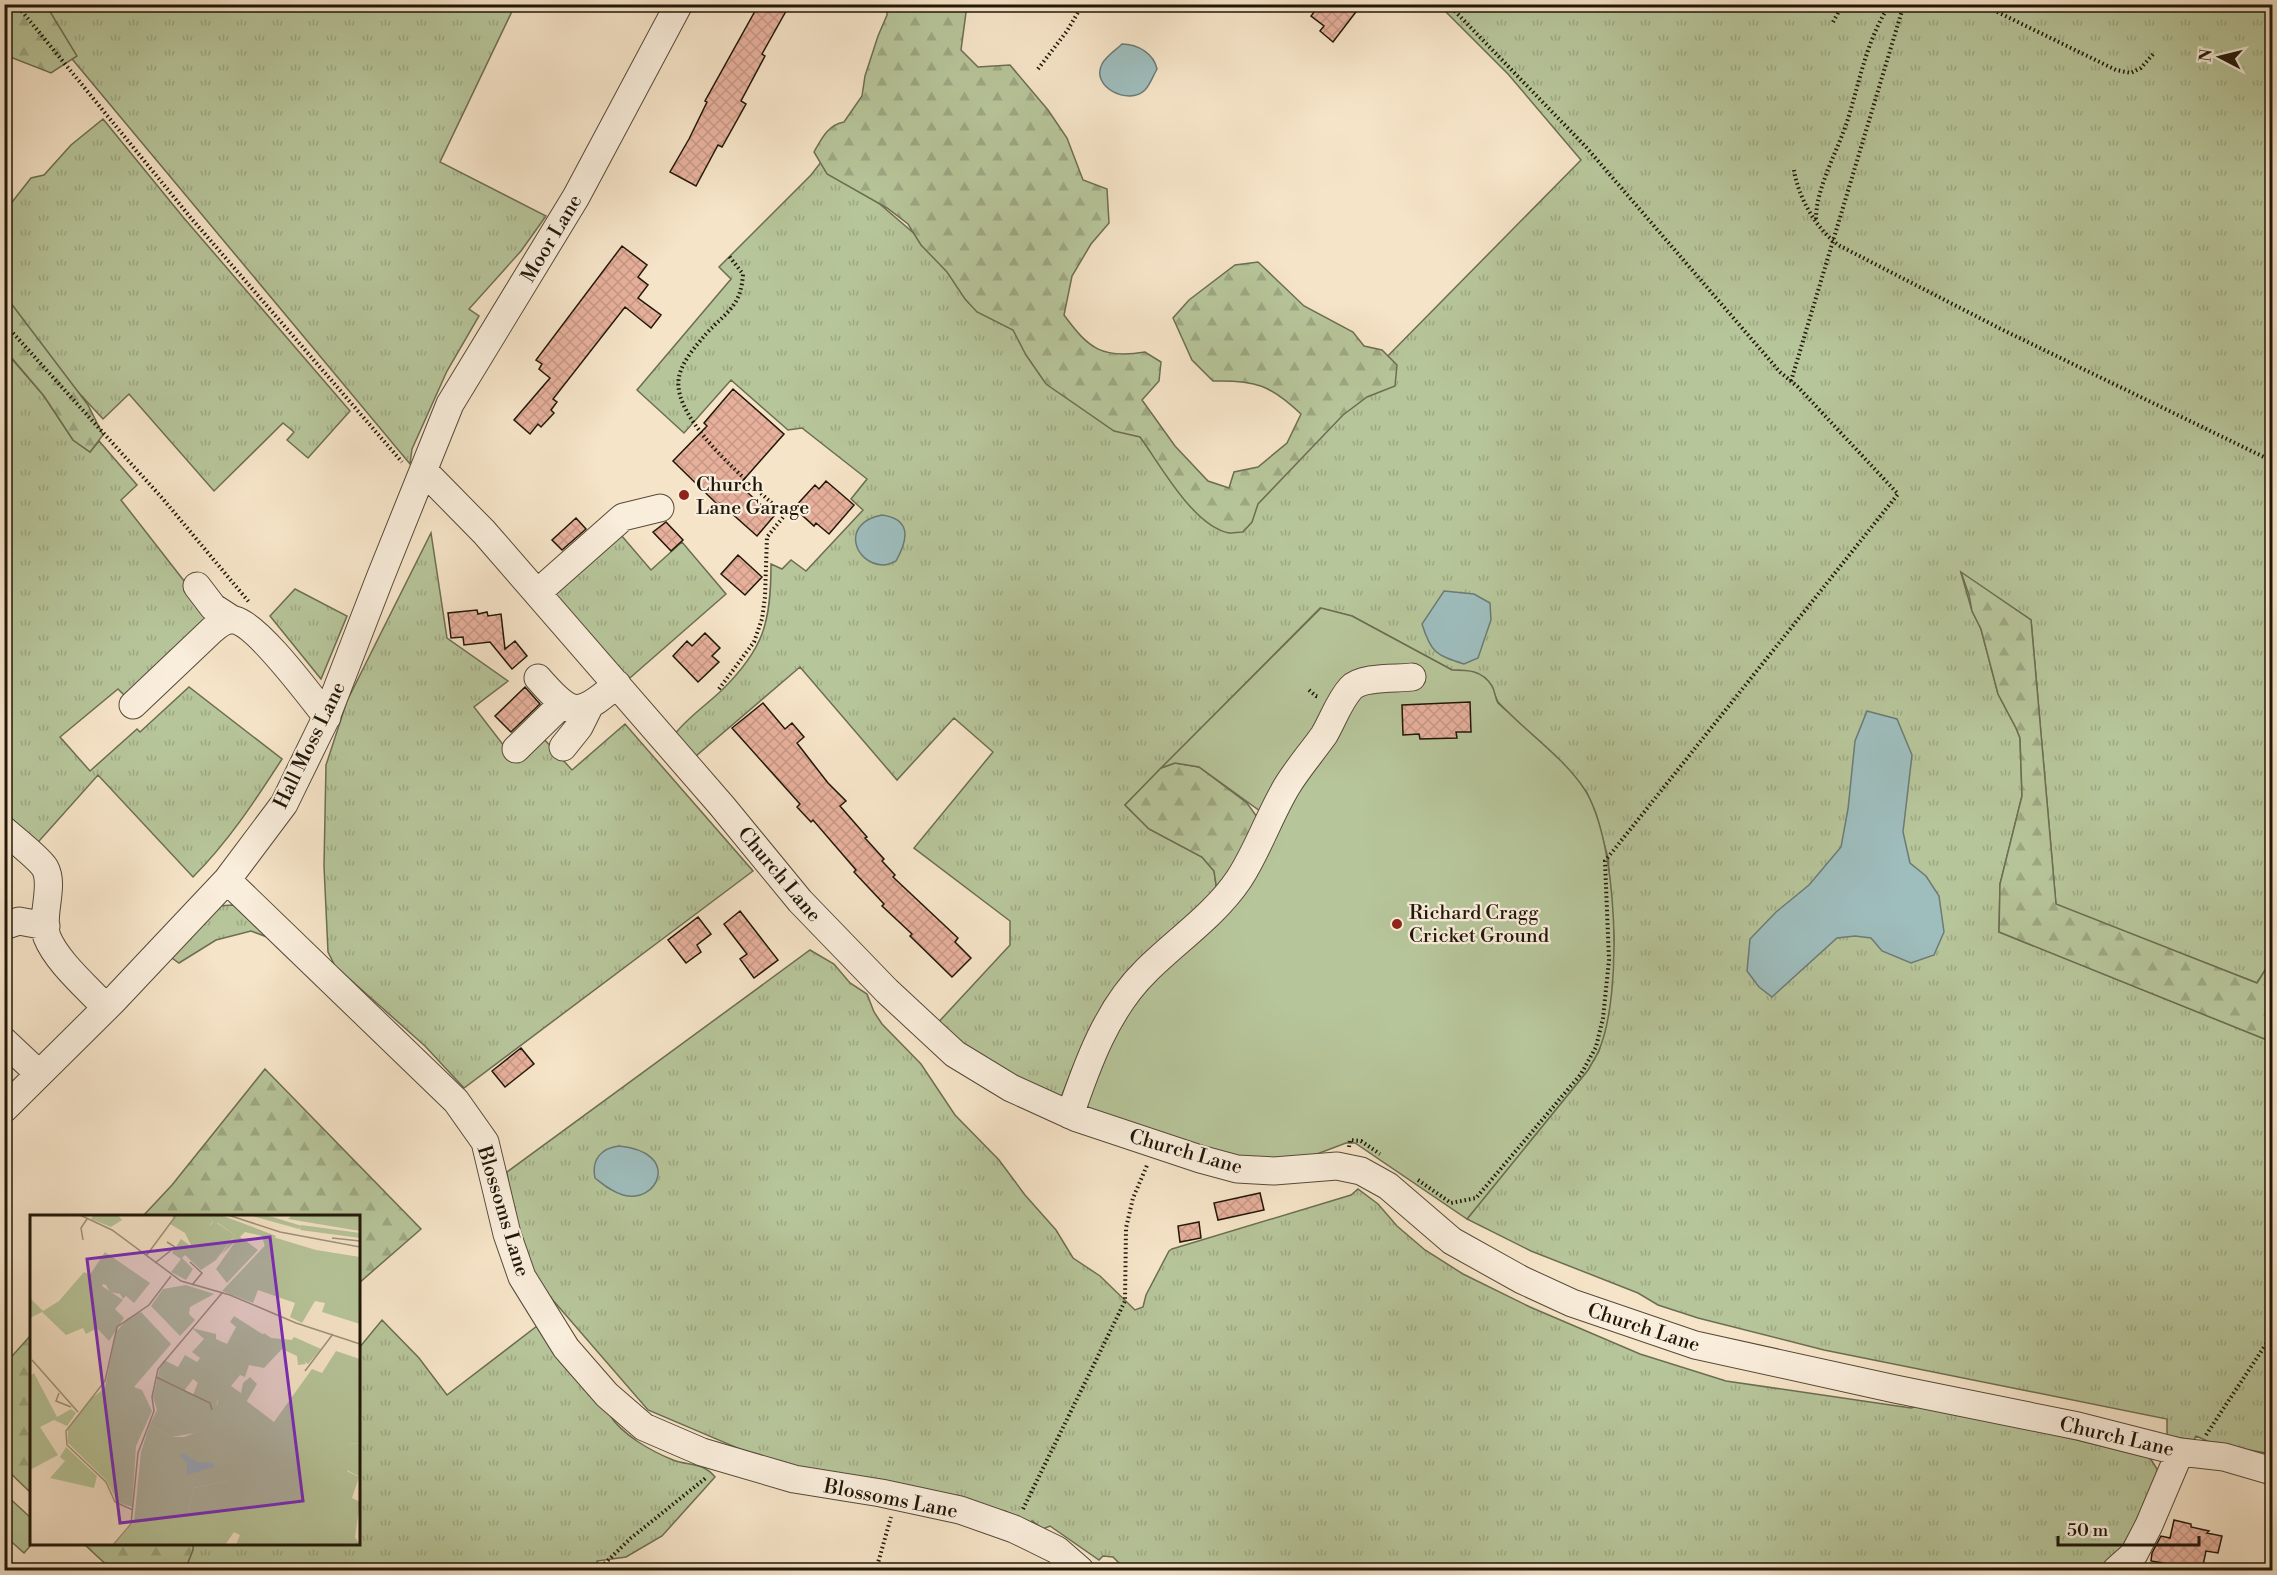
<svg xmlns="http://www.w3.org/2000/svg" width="2277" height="1575" viewBox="0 0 2277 1575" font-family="'Libre Bodoni',serif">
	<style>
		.grass { fill: url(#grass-tufts); stroke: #6c6e52; stroke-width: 1.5 }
		.forest { fill: url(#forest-firs); stroke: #6c6e52; stroke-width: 1.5 }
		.park { fill: #b7c59a; stroke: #6c6e52; stroke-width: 1.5 }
		.water { fill: #9ebdbd; stroke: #6c7b75; stroke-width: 1.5 }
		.building { fill: url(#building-cross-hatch); stroke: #201709; stroke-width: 1.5 }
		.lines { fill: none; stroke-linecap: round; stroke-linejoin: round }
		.minor-casing { stroke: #564a39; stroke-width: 29 }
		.path { stroke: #201709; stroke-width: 4; stroke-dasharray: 1.5 3; stroke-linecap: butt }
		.minor { stroke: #f9eddb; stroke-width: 27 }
		.poi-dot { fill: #8f2418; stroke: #f9eddb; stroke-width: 2 }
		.labels { text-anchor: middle; stroke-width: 4.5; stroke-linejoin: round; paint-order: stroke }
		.street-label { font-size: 20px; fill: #201709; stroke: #f9eddb }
		.poi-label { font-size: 20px; fill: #201709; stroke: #f9eddb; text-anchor: start }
		.inset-road { fill: none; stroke: #a0927c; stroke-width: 1.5 }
		.view { fill: #7b2cbf; fill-opacity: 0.15; stroke: #7b2cbf; stroke-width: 3 }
		.inset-edge { fill: none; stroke: #201709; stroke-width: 3 }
	</style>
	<defs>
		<pattern id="grass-tufts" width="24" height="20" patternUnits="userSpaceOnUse" patternTransform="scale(1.5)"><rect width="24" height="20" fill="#b7c59a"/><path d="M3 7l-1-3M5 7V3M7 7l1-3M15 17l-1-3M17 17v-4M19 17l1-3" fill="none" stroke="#9da883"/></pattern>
		<pattern id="forest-firs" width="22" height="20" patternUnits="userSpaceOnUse" patternTransform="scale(1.5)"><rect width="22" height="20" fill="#b7c59a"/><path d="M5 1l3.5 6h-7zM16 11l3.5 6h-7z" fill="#9da883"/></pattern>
		<pattern id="building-cross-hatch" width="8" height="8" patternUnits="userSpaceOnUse" patternTransform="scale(1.5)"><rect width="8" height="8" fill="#e7b09c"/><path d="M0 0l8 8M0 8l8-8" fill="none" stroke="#c69785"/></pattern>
	</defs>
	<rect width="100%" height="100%" fill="#f6e4c8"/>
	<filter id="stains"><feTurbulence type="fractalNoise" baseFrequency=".00333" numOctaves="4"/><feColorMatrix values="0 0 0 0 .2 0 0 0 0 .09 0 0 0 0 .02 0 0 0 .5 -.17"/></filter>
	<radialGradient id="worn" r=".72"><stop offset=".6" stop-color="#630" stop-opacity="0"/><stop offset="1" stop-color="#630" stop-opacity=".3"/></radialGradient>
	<path class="grass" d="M27 5H515L440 162 546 216 521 251 469 309 479 316 447 371 412 449 410 464Z
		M1439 5H2272V959L2257 983 2056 905 2031 620 1961 573 1972 611 1981 629 1998 694 2016 728 2020 738 2022 796 2000 884 1999 932 2272 1042V1454L2214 1444 2196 1436 2194 1440 2167 1436V1419L1824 1350 1698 1318 1658 1305 1638 1293 1531 1251 1467 1219 1588 1070 1599 1051 1606 1026 1612 985 1614 937 1608 858 1596 814 1586 791 1498 702C1489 680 1476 670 1452 670L1352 616 1320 608 1125 805 1149 829 1202 857 1214 871 1217 891 1074 1065 1061 1098 1012 1078 934 1027 1010 945V921L914 848 993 752 954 718 897 780 800 667 690 761 674 735C687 718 705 706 721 691 764 649 771 622 771 564L782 569 791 560 806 571 863 510 851 499 867 479 802 428 788 430 731 380 684 433 637 390 731 279 719 267 811 175 825 157 987 296 1232 514 1581 160 1508 74Z
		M103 119 183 217 350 411 308 458 287 440 294 432 283 423 214 491 129 394 103 419 5 313V211L31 178 44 175 71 145Z
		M4 350 44 396 73 440 90 452 99 441 137 485 121 500 213 618 129 700 118 689 60 737 90 771 137 729 140 732 189 687 282 759C255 801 228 842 193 877L98 775 32 849 5 824Z
		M615 528 651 570 682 542 726 594 623 684 544 593Z
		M431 533 447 638 508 681 474 707 514 759 543 738 572 770 625 724 753 871 464 1088 425 1046 335 966 328 952 324 866 326 765 347 701Z
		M295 589 347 616 321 679 270 616Z
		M233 905 249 913 275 940 251 931 216 940 179 963 169 956 217 906Z
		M810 950 834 964 850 983 867 994 874 1012 882 1024 921 1064 955 1115 999 1160 1025 1195 1056 1230 1073 1258 1100 1276 1135 1310 1143 1307 1146 1295 1169 1251 1172 1249 1351 1195 1358 1189 1378 1204 1397 1226 1425 1250 1463 1274 1530 1307 1640 1354 1726 1381 1911 1408 1929 1403 2150 1458 2157 1469 2158 1476 2129 1536 2112 1562 2106 1563 2097 1570H1126L1113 1557 1103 1556 1099 1560 1050 1526 1043 1529 1032 1521 1031 1523 1005 1511 787 1469 648 1410 545 1291 520 1248 511 1203 507 1172Z
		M382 1320 419 1358 447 1395 537 1326 609 1414C622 1435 651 1451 673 1460 689 1466 703 1462 715 1477L662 1536 626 1557 597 1561 600 1570H169L183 1544H358L359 1348Z"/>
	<path class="forest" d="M4 5H46L77 56 51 73 5 55Z
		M887 5H967L961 50 978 67 1010 65 1048 110 1067 138 1083 180 1107 189 1109 223 1091 244 1072 276 1064 315C1089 349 1102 359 1145 352L1161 362 1159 381 1142 400 1175 446 1208 481 1229 488 1234 472 1258 467 1287 443 1301 414C1270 385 1256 380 1213 381L1192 360 1173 318 1189 300 1235 265 1258 262 1304 306 1353 332 1364 346 1382 350 1397 365 1395 386 1367 397 1343 415 1258 504 1252 522 1243 532C1239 532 1233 533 1229 533 1193 526 1160 464 1140 437L1114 431 1046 384 1026 355 1013 330 977 312 965 299 947 272 921 245 908 224 887 208 827 174 814 152C822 138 828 125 844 122L862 96 865 76 878 36 887 15Z
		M4 294 88 405 103 435 90 452 73 440 44 396 5 350Z
		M1961 572 2031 620 2056 904 2257 983 2272 959V1042L1999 932 2000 884 2022 796 2020 738 2016 728 1998 694 1981 629 1972 611 1969 595Z
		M1175 763 1199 767 1247 803 1257 817 1255 832 1217 891 1214 871 1202 857 1149 829 1125 805 1161 768Z
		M265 1069 421 1229 359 1283 358 1216H143L172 1185Z
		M31 1335V1493L4 1467 5 1364Z
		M84 1544H193V1550L185 1570H112Z"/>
	<path class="park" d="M1321 608 1352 616 1452 670C1468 670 1482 670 1492 686 1495 691 1495 698 1498 703 1502 707 1507 711 1511 715 1536 739 1567 762 1585 790 1618 843 1623 994 1599 1050 1596 1057 1591 1064 1588 1070L1467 1219 1355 1143H1346L1301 1160 1239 1162 1061 1098 1074 1065 1104 1002 1132 966 1221 887 1264 814 1199 767 1175 763 1161 768Z
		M5 1494 31 1518 32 1544 24 1553 5 1536Z"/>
	<path class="water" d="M1122 44C1138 44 1154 54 1157 69 1153 76 1150 85 1145 90 1129 106 1090 87 1102 64 1106 56 1116 50 1122 44Z
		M882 515C912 519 908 540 896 561 892 563 887 565 883 565 854 564 840 523 882 515Z
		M1444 591 1474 594 1490 603 1491 620 1478 658 1464 664C1436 655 1431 653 1422 624Z
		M1867 711 1897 719 1912 755 1903 832 1910 863 1926 876 1939 896 1944 932 1934 955 1911 963 1882 951 1871 938 1855 936 1837 938 1772 997 1759 987 1747 971 1750 939 1776 912 1809 885 1841 847 1848 809 1855 741Z
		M619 1146C682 1152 658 1205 623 1195 612 1192 604 1185 595 1178 591 1159 602 1148 619 1146Z"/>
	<path class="building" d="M759 4H790L762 54 765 56 741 101 746 104 722 147 718 145 696 186 670 172 689 139 707 102 705 101Z
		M1320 4H1362L1333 42 1320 31 1324 26 1311 16Z
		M622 246 647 265 638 277 648 285 638 298 661 315 651 328 625 307 553 399 557 402 551 410 554 413 541 427 538 424 530 434 514 420 550 378 539 369 542 364 536 360Z
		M733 389 784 434 739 485 774 516 757 536 720 503 718 505 673 461 707 426 704 423Z
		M826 481 854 505 829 534 816 523 814 526 794 508 815 485 819 489Z
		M576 518 586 529 562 550 552 540Z
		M666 522 683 540 671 551 653 532Z
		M738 555 762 577 745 595 721 574Z
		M477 610 478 614 487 612 488 616 501 614 505 649 515 641 527 656 512 669 490 642 464 645 463 637 451 638 448 613Z
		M705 633 720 648 712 656 719 662 698 682 673 656 687 641 692 646Z
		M525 687 540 704 511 732 495 716Z
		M1470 702 1471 732H1456L1457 738 1420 739 1419 734 1403 735 1402 705Z
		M763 703 785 729 792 723 804 737 797 743 828 783 846 801 840 806 867 837 865 838 884 859 882 861 895 875 893 877 958 938 955 942 971 958 952 977 910 936 912 934 882 906 884 904 854 872 856 870 813 820 811 822 797 807 800 804 732 728Z
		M740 911 778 960 754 978 740 959 747 954 724 924Z
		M698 917 711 934 697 945 701 952 686 963 668 940Z
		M521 1048 534 1064 505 1087 492 1071Z
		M1260 1193 1264 1210 1218 1220 1214 1203Z
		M1199 1222 1201 1238 1180 1242 1178 1226Z
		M2174 1520 2191 1524V1527L2209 1531 2207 1533 2222 1536 2218 1553 2206 1551 2202 1570 2151 1561 2152 1553 2161 1536 2170 1538Z"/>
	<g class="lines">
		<defs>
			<path id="minor" d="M424 471 484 532 722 806 800 901 887 991 955 1054 1011 1088 1077 1118 1200 1159 1237 1169 1274 1171 1337 1166 1361 1171 1388 1186 1452 1241 1522 1280 1572 1303 1695 1345 1895 1389 2078 1426 2180 1452 2224 1457 2272 1471
				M197 586 213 607 233 620
				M537 593 623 517 660 508
				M538 678C572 717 578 718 617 684
				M133 705 211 631C218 625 225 618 235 620 259 626 310 696 327 717
				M563 747 579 727 589 707
				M516 749 557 709 565 706
				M4 830C14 839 40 859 45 868 55 886 40 916 47 937 57 962 88 988 106 1008
				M227 880 456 1101 485 1142 507 1234 522 1277 566 1348 607 1395 644 1427 702 1452 794 1479 881 1493 960 1510 1014 1529 1057 1550 1080 1570
				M4 926 19 921 46 926
				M4 1041 38 1073
				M4 1109 112 1002 227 880 284 804 325 720 380 578 450 404 576 197 679 4
				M1070 1115C1087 1065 1107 1009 1146 971 1176 941 1215 915 1239 879 1258 850 1269 816 1287 786 1298 768 1312 752 1324 735 1333 720 1339 701 1351 688 1362 676 1397 679 1412 677
				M2116 1570 2134 1554 2149 1525 2180 1452"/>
		</defs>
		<use href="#minor" class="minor-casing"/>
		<path class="path" d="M16 4 191 218 402 462
			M1981 4 2116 70 2131 73 2141 68 2154 53
			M1833 22 1843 4
			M1038 69 1067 31 1083 4
			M1794 170C1798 197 1817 231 1840 246L2001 329 2272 461
			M1816 219C1816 188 1837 152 1847 122 1860 81 1866 41 1890 4
			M4 323 163 499 249 602
			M1791 381 1904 4
			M719 689 754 642 762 619 765 597 767 537 785 515C755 487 670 420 679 377 682 361 696 346 706 334 726 312 741 307 743 274L729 256
			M1309 690 1316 696 1320 697
			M1349 1147 1350 1140 1361 1141 1380 1154
			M1418 1180 1451 1203 1476 1198 1581 1074 1596 1047 1603 1018 1609 960 1605 861 1898 494 1798 387 1780 372 1586 147 1448 4
			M2206 1435 2272 1335
			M1023 1509 1125 1301 1126 1228 1133 1198 1148 1163
			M598 1570 631 1538 707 1477
			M876 1570 891 1517"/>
		<use href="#minor" class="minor"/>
	</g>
	<g class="poi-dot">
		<circle cx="684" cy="495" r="6"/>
		<circle cx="1397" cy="924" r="6"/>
	</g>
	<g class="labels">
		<g class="street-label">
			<text transform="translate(551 238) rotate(-59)" y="7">Moor Lane</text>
			<text transform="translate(309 745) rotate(-64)" y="7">Hall Moss Lane</text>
			<text transform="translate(780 874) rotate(50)" y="7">Church Lane</text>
			<text transform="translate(1186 1151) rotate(16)" y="7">Church Lane</text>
			<text transform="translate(504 1211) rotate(73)" y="7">Blossoms Lane</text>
			<text transform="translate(1644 1327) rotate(18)" y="7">Church Lane</text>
			<text transform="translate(2117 1436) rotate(13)" y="7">Church Lane</text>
			<text transform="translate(891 1498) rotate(11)" y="7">Blossoms Lane</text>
		</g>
		<g class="poi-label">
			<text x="696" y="491">Church<tspan x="696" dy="23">Lane Garage</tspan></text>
			<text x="1409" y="919">Richard Cragg<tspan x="1409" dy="23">Cricket Ground</tspan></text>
		</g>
	</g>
	<g transform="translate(30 1215)">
		<rect width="330" height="330" fill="#f6e4c8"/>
		<path d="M63 0H88L92 5 81 12 61 4ZM144 0H176L183 6 180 10 187 8 205 20 186 45 171 55 155 40 152 43 163 54 156 65 141 57 151 44 142 38 151 24 162 32 155 18 140 9ZM271 10 330 18V23L270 15ZM209 21 228 35 197 68 186 54ZM243 22 286 35 330 42V109L292 97 295 88 285 86 272 108 260 102 265 88 228 75 223 88 192 76ZM54 57 74 67 72 71 93 85 85 94 94 103 79 126 67 113 56 119 53 113 36 120 12 97 0 103V83L13 96 29 86ZM156 70 184 79 160 92 159 99 165 105 150 121 121 91 133 74ZM111 97 141 129 104 172 112 175 122 196 106 231 102 292 87 287 77 266 38 228V214L62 183 75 173 86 117 98 103ZM204 101 234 120 198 172 244 207 282 154 292 158 306 136 330 144V229L319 228 317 256 329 262 322 283 330 287 325 322 330 330H206L210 320 204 317 195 330H84L104 307 111 237 120 209 141 222H154L173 215 188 187V184L163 164 154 176 128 160 131 149 134 145 148 152 155 140 167 147 170 143 162 137 174 124 162 113 186 119V124L197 129 206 112 200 107ZM201 258 197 266 164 273 158 297 161 267H182ZM264 122 291 134 278 149 256 133ZM4 158 27 202 41 194 46 198 37 211 24 205 10 212 28 240 0 255V161ZM36 232 67 261 64 273 20 263 35 246 30 242Z" fill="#b7c59a" fill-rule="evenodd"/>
		<path d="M176 0H191L246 21 235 32 232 21 215 17 191 40 205 20 188 8 179 14 183 6ZM219 0H236L272 11 269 14ZM75 37 120 68 104 88 96 81 93 84 90 79 80 77 76 70 57 64ZM234 118 241 123 274 126 268 136 276 149 268 150 267 141 252 134 234 153 219 150 215 162 210 160 201 171 211 178 213 168 220 162 227 169 215 189 196 172ZM202 257 197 266 164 273 158 297 175 308 152 300 161 267 183 266Z" fill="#b7c59a"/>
		<path d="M262 0H330V16L258 4ZM128 160 163 180 168 167 188 184 183 203 171 217 141 222 120 209 127 195 123 182ZM319 228 330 229V262L311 252Z" fill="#b7c59a"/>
		<path d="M152 238 168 247 184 248V252L157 260V248L150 241Z" fill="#9ebdbd"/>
		<path class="inset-road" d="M50 0 82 15 151 66 200 80 266 108 330 129M198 0 250 17 330 32M302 23 330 26M53 25 51 13 57 4M116 41 145 2 142 0M160 47 172 58 162 70M125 48 145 32 137 27M2 145 48 197M275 156 303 119M126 162 180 188 182 195M29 178 26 186 41 192M103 295 85 287 76 267 37 230 36 216 75 166 87 112 119 90 141 61M83 330 101 309 108 238 124 196 122 182 128 154 192 78"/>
		<path class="view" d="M240 22 273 286 90 308 57 44Z"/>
		<rect width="330" height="330" class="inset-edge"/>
	</g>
	<rect width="2277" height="1575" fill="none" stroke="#f6e4c8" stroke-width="24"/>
	<rect x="6" y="6" width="2265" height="1563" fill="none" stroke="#201709" stroke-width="3"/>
	<rect x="12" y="12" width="2253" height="1551" fill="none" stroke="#201709" stroke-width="1.5"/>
	<g transform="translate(2220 57) rotate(277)" stroke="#f9eddb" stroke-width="4.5" paint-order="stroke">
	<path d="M0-4.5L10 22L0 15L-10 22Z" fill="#201709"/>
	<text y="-9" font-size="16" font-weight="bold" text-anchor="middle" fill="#201709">N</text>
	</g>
	<path d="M2058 1536v9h141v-9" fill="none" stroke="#201709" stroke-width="3"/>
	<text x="2067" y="1536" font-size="18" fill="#201709" stroke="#f9eddb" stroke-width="4.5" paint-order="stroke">50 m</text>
	<rect width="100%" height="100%" filter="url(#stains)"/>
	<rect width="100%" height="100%" fill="url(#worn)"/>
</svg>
